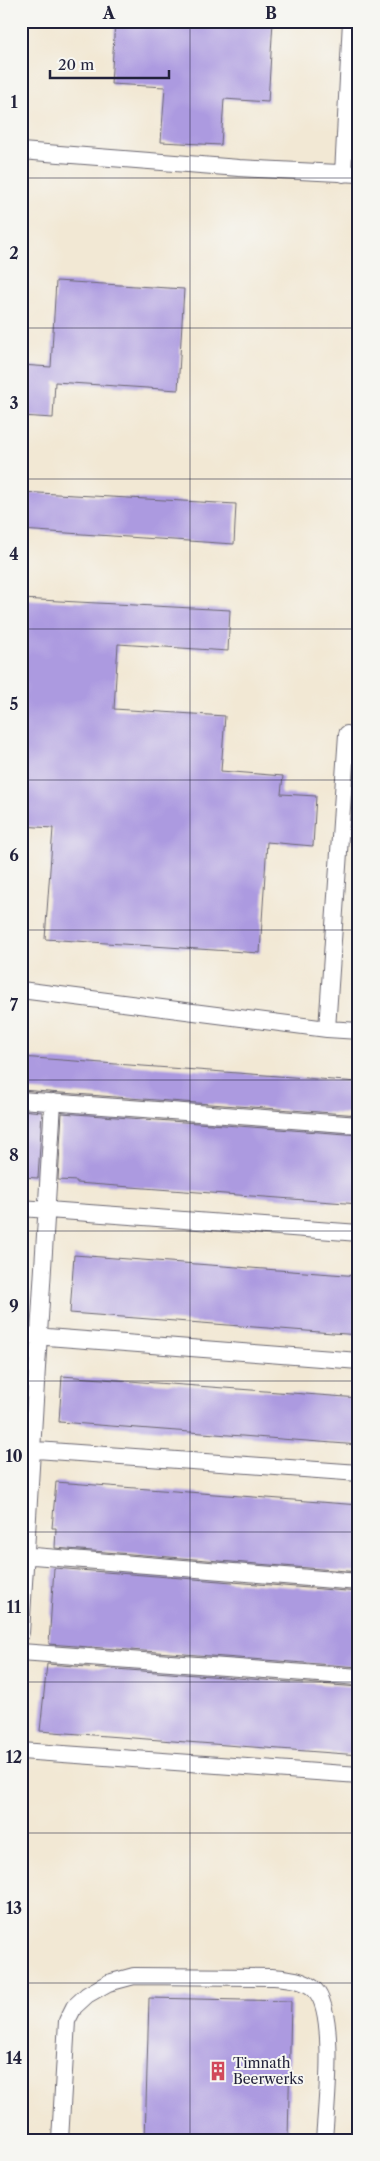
<svg xmlns="http://www.w3.org/2000/svg" width="380" height="2161" viewBox="0 0 380 2161" font-family="'Libre Caslon Text',serif">
	<style>
		.building { fill: #ac9ae0 }
		.lines { fill: none; stroke-linecap: round; stroke-linejoin: round }
		.service-casing { stroke: #6b6771; stroke-width: 18 }
		.service { stroke: #fff; stroke-width: 16 }
		.grid { fill: none; stroke: #22223b; stroke-width: 1; stroke-opacity: 0.55 }
		.labels { text-anchor: middle; stroke-width: 4; stroke-linejoin: round; paint-order: stroke }
		.poi-label { font-size: 14px; fill: #22223b; stroke: #f6f6f2; text-anchor: start }
		.neatline { fill: none; stroke: #22223b; stroke-width: 2 }
		.grid-label { font-size: 16px; text-anchor: middle; font-weight: bold; fill: #22223b }
	</style>
	<rect width="100%" height="100%" fill="#f6f6f2"/>
	<filter id="ink" filterUnits="userSpaceOnUse"><feTurbulence type="fractalNoise" baseFrequency=".02" numOctaves="2"/><feDisplacementMap in="SourceGraphic" scale="10" xChannelSelector="R" yChannelSelector="G"/><feConvolveMatrix kernelMatrix="1 2 1 2 8 2 1 2 1" color-interpolation-filters="sRGB"/></filter>
	<filter id="wash" filterUnits="userSpaceOnUse"><feTurbulence type="fractalNoise" baseFrequency=".0096" numOctaves="4" result="noise"/><feDisplacementMap in="SourceGraphic" scale="20" xChannelSelector="R" yChannelSelector="G"/><feGaussianBlur stdDeviation="1.12" result="paint"/><feColorMatrix in="noise" values="0 0 0 0 0 0 0 0 0 0 0 0 0 0 0 0 0 1.4 0 .05"/><feComposite in="paint" operator="in"/></filter>
	<g filter="url(#wash)">
		<rect width="100%" height="100%" fill="#f2e8d4"/>
		<g id="blocks">
			<path class="building" d="M115 21H273L268 102 224 99 221 145 161 142 165 87 111 84Z
				M56 281 184 289 178 390 55 382 53 418 21 416V365L51 367Z
				M21 492 236 504 234 544 21 530Z
				M21 599 230 610 228 651 118 644 114 709 225 716 221 771 283 776 281 794 316 796 313 846 267 842 260 953 45 939 53 828 21 826Z
				M21 1057 359 1082V1115L21 1090Z
				M21 1110 42 1112 38 1178 21 1177Z
				M62 1113 359 1135V1204L77 1183V1181L58 1180Z
				M74 1255 359 1276V1335L70 1313Z
				M62 1376 359 1398V1445L59 1422Z
				M56 1482 359 1505V1572L55 1548 56 1528H52Z
				M54 1568 359 1592V1667L49 1644Z
				M47 1664 359 1687V1755L40 1731Z
				M149 1998 291 2001 288 2140H145Z"/>
		</g>
	</g>
	<g filter="url(#ink)">
		<use href="#blocks" fill-opacity="0" stroke="#6b6771" stroke-width="1"/>
		<g class="lines">
			<defs>
				<path id="service" d="M21 151 239 168 359 174
					M343 174 351 21
					M21 990 327 1029 359 1031
					M327 1029 347 734
					M21 1100 359 1125
					M21 1208 359 1233
					M21 1335 359 1361
					M22 1449 359 1473
					M21 1555 359 1582
					M21 1633 53 1102
					M21 1652 359 1677
					M21 1751 359 1775
					M60 2140 67 2021 74 2007 87 1995 108 1983 134 1976 272 1977C285 1978 305 1979 315 1990 337 2012 326 2108 324 2140"/>
			</defs>
			<use href="#service" class="service-casing"/>
			<use href="#service" class="service"/>
		</g>
	</g>
	<path class="grid" d="M190 21V2140M21 178H359M21 328H359M21 479H359M21 629H359M21 780H359M21 930H359M21 1080H359M21 1231H359M21 1381H359M21 1532H359M21 1682H359M21 1833H359M21 1983H359"/>
	<defs>
		<symbol id="building-bare" viewBox="-9 -9 18 18"><path d="M-4-6H4V6H1V3H-1V6H-4ZM-2.5-4.3h1.7v1.8h-1.7ZM.8-4.3h1.7v1.8H.8ZM-2.5-1h1.7V.8h-1.7ZM.8-1h1.7V.8H.8Z" fill="#d1495b" stroke="#f6f6f2" stroke-width="2.5" paint-order="stroke"/></symbol>
	</defs>
	<g fill-rule="evenodd">
		<use href="#building-bare" x="204" y="2057" width="28" height="28"/>
	</g>
	<g class="labels">
		<g class="poi-label">
			<text x="233" y="2068">Timnath<tspan x="233" dy="16">Beerwerks</tspan></text>
		</g>
	</g>
	<rect width="380" height="2161" fill="none" stroke="#f6f6f2" stroke-width="55"/>
	<path d="M50 70v8h119v-8" fill="none" stroke="#22223b" stroke-width="2.5"/>
	<text x="58" y="70" font-size="15" fill="#22223b" stroke="#f6f6f2" stroke-width="4" paint-order="stroke">20 m</text>
	<rect x="28" y="28" width="324" height="2106" class="neatline"/>
	<g class="grid-label">
		<text x="109" y="19">A</text>
		<text x="271" y="19">B</text>
		<text x="14" y="108">1</text>
		<text x="14" y="259">2</text>
		<text x="14" y="409">3</text>
		<text x="14" y="560">4</text>
		<text x="14" y="710">5</text>
		<text x="14" y="861">6</text>
		<text x="14" y="1011">7</text>
		<text x="14" y="1161">8</text>
		<text x="14" y="1312">9</text>
		<text x="14" y="1462">10</text>
		<text x="14" y="1613">11</text>
		<text x="14" y="1763">12</text>
		<text x="14" y="1914">13</text>
		<text x="14" y="2064">14</text>
	</g>
</svg>
